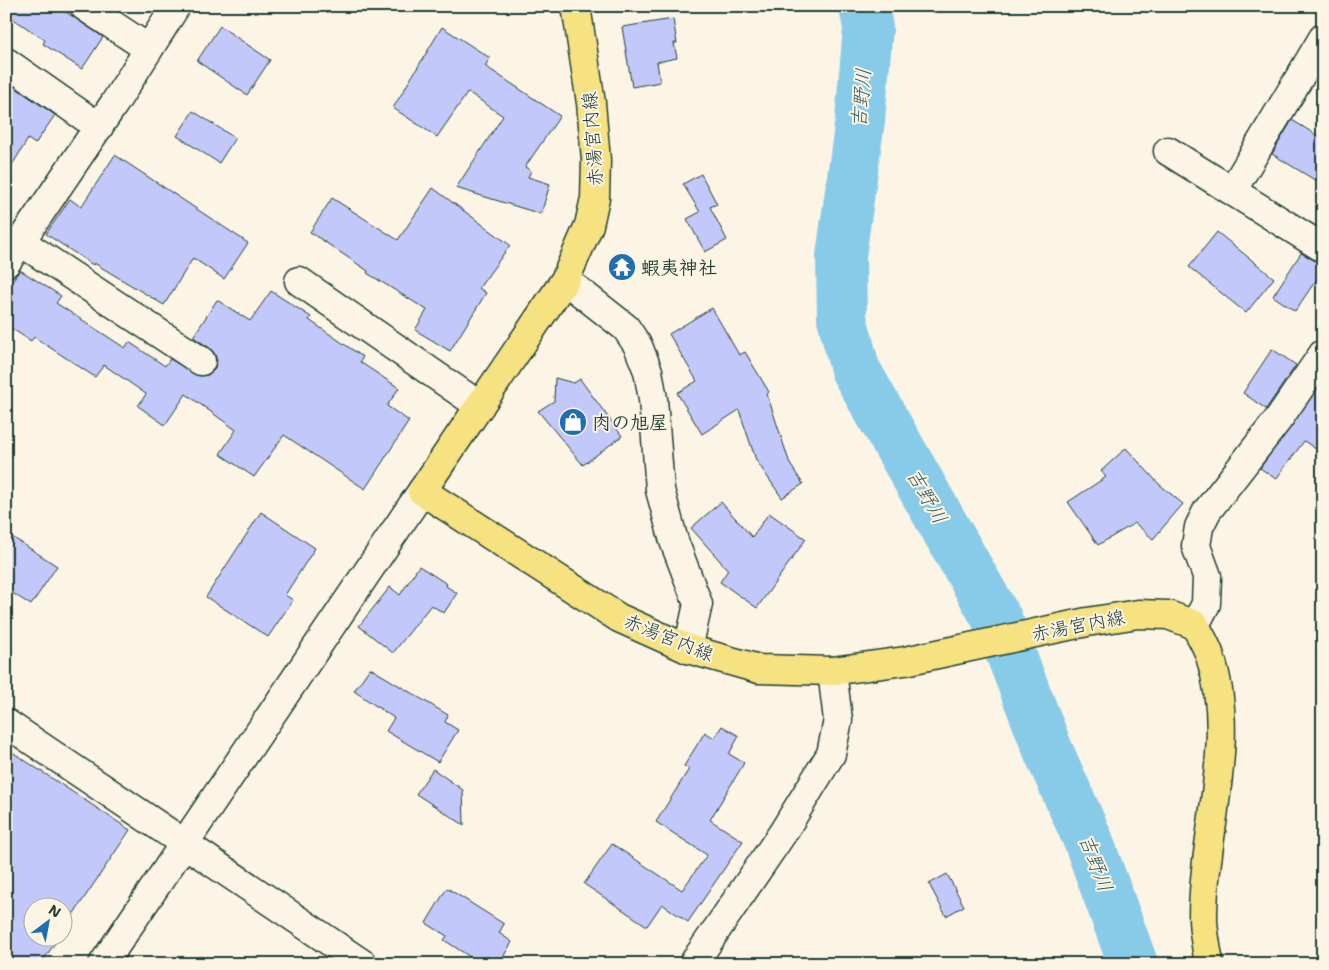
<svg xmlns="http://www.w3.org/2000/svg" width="1329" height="970" viewBox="0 0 1329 970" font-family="'Shantell Sans','Klee One',sans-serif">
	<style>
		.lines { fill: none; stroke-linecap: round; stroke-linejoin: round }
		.river { stroke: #88cbe9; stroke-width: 50 }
		.building { fill: #c3c8fa; stroke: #1f3d34 }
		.minor-casing { stroke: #1f3d34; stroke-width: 31 }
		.major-casing { stroke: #1f3d34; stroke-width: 31 }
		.minor { stroke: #fcf5e5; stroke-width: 28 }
		.major { stroke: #f6e281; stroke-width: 28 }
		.labels { text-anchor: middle; stroke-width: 4; stroke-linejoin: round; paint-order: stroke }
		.street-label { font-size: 19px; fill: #1f3d34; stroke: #fcf5e5 }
		.poi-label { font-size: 19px; font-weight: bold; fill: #1f3d34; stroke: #fcf5e5; text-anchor: start }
		.water-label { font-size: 20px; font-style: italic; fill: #345958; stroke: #fcf5e5 }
	</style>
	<rect width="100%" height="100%" fill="#fcf5e5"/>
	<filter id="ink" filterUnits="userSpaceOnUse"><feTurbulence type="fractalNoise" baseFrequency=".02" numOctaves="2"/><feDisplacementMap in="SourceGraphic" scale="10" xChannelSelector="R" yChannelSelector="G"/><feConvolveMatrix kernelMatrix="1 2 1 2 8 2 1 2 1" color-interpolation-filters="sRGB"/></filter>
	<g filter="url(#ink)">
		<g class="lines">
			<path class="river" d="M864 6 868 28 860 120 841 256 842 318 855 369 998 621 1048 750 1088 840 1133 964"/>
		</g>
		<path class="building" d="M6 6H57L103 37 82 69 43 44 45 40 6 14Z
			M673 19 677 43H674L677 58 657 62 660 82 632 87 622 27Z
			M220 26 270 60 247 95 197 61Z
			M442 27 490 58 485 66 560 116 525 167 531 171 528 177 550 184 541 214 456 188 503 116 468 92 437 137 393 108Z
			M6 81 55 115 35 144 28 139 6 175Z
			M193 111 235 138 219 163 177 136Z
			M1292 120 1323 139V185L1272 154Z
			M115 155 248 243 224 279 193 258 164 305 94 263 93 265 46 234 70 199 81 207Z
			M701 174 717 204 710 207 727 240 705 252 687 219 700 212 683 184Z
			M433 188 510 245 479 288 486 293 450 351 415 330 427 310 367 273 368 271 310 232 332 198 398 240Z
			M1217 232 1274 278 1246 313 1189 267Z
			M1301 253 1323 265V270L1295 311 1273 296Z
			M20 270 61 296 56 303 125 348 129 342 165 366 170 359 200 376 208 375 214 370 217 361 215 354 210 348 193 337 217 300 250 321 271 291 311 317 309 320 363 357 360 362 399 388 387 406 409 421 365 489 284 435 254 477 220 454 236 430 186 394 165 425 138 406 146 394 104 365 95 377 34 337 31 341 6 325V289Z
			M712 308 739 355 745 352 769 392 767 394 790 464 803 484 782 498 756 460 739 410 702 434 677 393 697 381 669 334Z
			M1272 349 1296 365 1266 409 1243 393Z
			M555 378 574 383 580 379 622 436 583 465 538 411 554 401Z
			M1321 384 1323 454 1304 441 1276 479 1260 468Z
			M1126 448 1159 484 1183 504 1153 539 1135 523 1098 545 1068 502 1106 477 1101 471Z
			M721 502 752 537 769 513 806 539 757 608 720 582 728 570 691 528Z
			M261 512 315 548 285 595 293 600 268 637 206 597Z
			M6 533 57 566 31 605 6 589Z
			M419 566 447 584 446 586 457 593 444 613 431 605 393 653 359 626 390 587 400 595Z
			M370 668 448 715 445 722 458 730 438 762 386 731 394 718 354 691Z
			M722 726 739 736 729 754 744 763 710 820 743 841 688 922 662 904 647 926 584 884 612 844 682 890 707 855 656 822 689 769 684 766 705 732 714 738Z
			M6 748 130 830 62 931V908H32V938H58L41 964H6Z
			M433 769 463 790 464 825 416 794Z
			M947 874 964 906 946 916 929 884Z
			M447 888 504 924 499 933 512 942 499 964H481L444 940 447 936 426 923Z"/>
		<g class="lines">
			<defs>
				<path id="minor" d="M84 6 149 49
					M6 62 99 127
					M1168 151 1323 248
					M1232 191 1323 38
					M21 242 201 361
					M6 263 114 104 176 6
					M565 280 626 328 638 346 648 371 653 399 660 490 674 541 698 604 688 649
					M299 281 480 406
					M1195 625 1206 604 1207 576 1196 546 1199 527 1207 511 1277 421 1323 354
					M6 723 363 964
					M103 964 422 491
					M693 964 782 834 831 754 838 720 832 671"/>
				<path id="major" d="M576 6 591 103 596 160 595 198 589 225 565 280 422 491 619 618 688 649 759 669 832 671 905 661 1087 622 1138 614 1168 615 1195 625C1200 635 1207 646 1210 656 1238 741 1203 832 1203 918 1203 933 1207 949 1209 964"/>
			</defs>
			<use href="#minor" class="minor-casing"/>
			<use href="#major" class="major-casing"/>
			<use href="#minor" class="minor"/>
			<use href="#major" class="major"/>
		</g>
	</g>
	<defs>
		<symbol id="temple-disc" viewBox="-11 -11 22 22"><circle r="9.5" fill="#1f6fb2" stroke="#fcf5e5"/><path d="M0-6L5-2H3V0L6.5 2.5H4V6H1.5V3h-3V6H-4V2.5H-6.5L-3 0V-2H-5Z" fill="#fff"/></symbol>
		<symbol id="shop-disc" viewBox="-11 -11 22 22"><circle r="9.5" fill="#1f6fb2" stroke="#fcf5e5"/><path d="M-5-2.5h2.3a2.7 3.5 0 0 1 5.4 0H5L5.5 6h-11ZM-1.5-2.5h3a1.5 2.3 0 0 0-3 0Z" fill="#fff"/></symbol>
	</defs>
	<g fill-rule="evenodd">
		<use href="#temple-disc" x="606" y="251" width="32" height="32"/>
		<use href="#shop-disc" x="557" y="406" width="32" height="32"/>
	</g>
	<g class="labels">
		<g class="street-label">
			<text transform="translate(592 139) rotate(-94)" y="7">赤湯宮内線</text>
			<text transform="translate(1078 625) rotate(-11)" y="7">赤湯宮内線</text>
			<text transform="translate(669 637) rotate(22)" y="7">赤湯宮内線</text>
		</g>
		<g class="poi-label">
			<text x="641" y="274">蝦夷神社</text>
			<text x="592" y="429">肉の旭屋</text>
		</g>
		<g class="water-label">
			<text transform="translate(861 98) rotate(-85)" y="7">吉野川</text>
			<text transform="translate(927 496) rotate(60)" y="7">吉野川</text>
			<text transform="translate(1096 863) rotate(69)" y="7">吉野川</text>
		</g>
	</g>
	<rect width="1329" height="970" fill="none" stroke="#fcf5e5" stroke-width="25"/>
	<rect x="12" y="12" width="1304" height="945" fill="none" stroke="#1f3d34" stroke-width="2" filter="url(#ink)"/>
	<g transform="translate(48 922) rotate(32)"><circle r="24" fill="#fcf5e5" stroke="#a4ab9e"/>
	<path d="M0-4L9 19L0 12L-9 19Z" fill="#1f6fb2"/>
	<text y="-8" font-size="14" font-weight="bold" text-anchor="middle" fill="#1f3d34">N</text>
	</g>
</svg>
